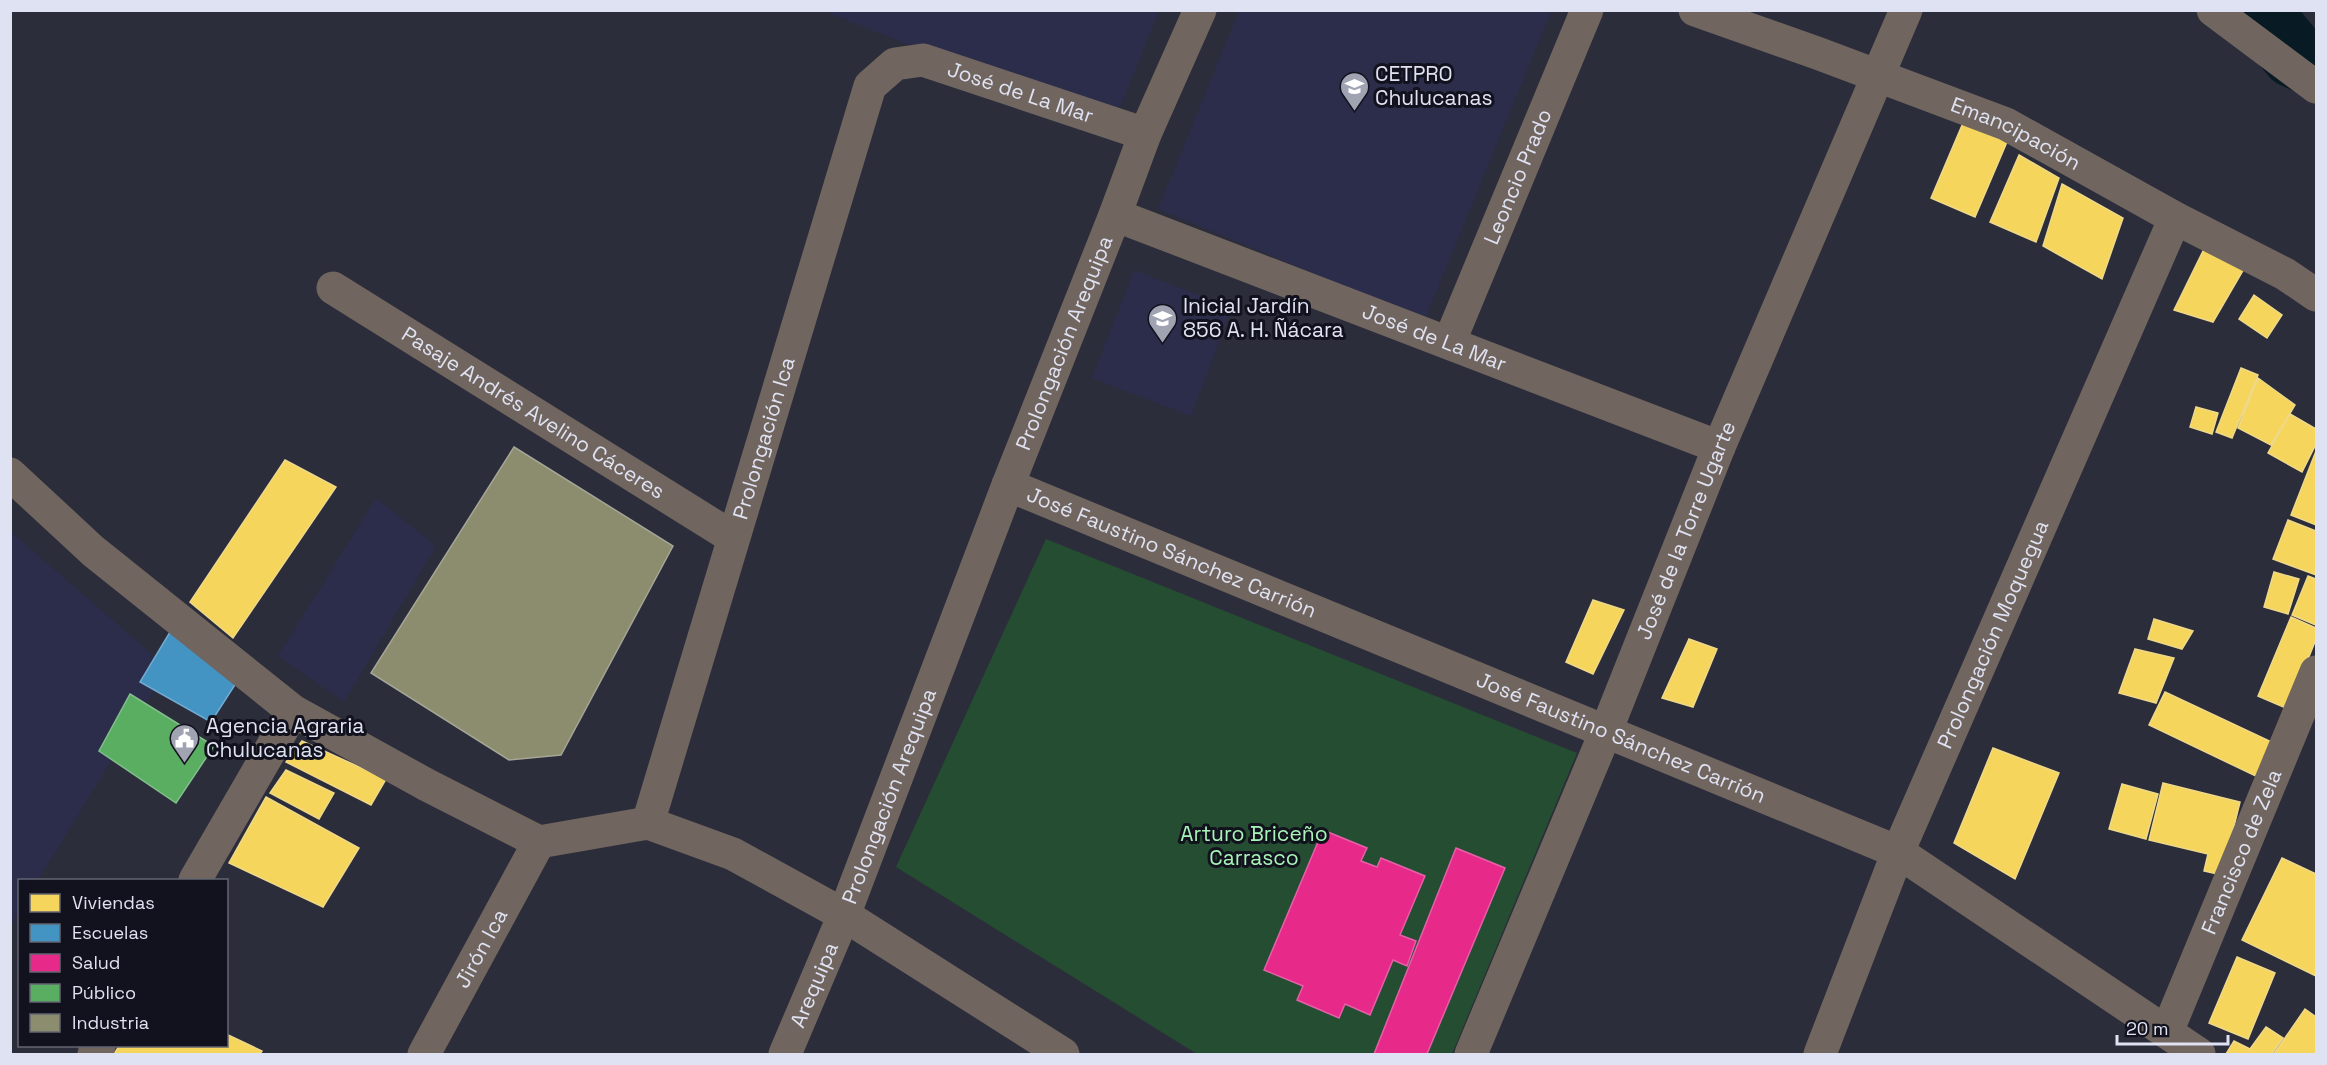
<svg xmlns="http://www.w3.org/2000/svg" width="2327" height="1065" viewBox="0 0 2327 1065" font-family="'Space Grotesk',sans-serif">
	<style>
		.built { fill: #2b2d4b }
		.green { fill: #254d31 }
		.homes { fill: #f6d55c; stroke: #efd989; stroke-width: 1.5 }
		.schools { fill: #4393c3; stroke: #72abd1; stroke-width: 1.5 }
		.health { fill: #e7298a; stroke: #e560a9; stroke-width: 1.5 }
		.public { fill: #5aae61; stroke: #82be8c; stroke-width: 1.5 }
		.industry { fill: #8c8c6e; stroke: #a5a696; stroke-width: 1.5 }
		.lines { fill: none; stroke-linecap: round; stroke-linejoin: round }
		.river { stroke: #081b24; stroke-width: 66 }
		.minor { stroke: #70655f; stroke-width: 33 }
		.labels { text-anchor: middle; stroke-width: 6; stroke-linejoin: round; paint-order: stroke }
		.poi-label { font-size: 21px; fill: #dfe2f2; stroke: #11121d; text-anchor: start }
		.street-label { font-size: 21px; fill: #dfe2f2; stroke: #11121d }
		.park-label { font-size: 21px; fill: #a8f4b7; stroke: #11121d }
	</style>
	<rect width="100%" height="100%" fill="#2c2d3b"/>
	<path class="built" d="M1547 10 1551 12 1425 319 1158 209 1239 11Z
		M824 11H1159L1119 110 1098 120Z
		M1134 270 1232 308 1191 416 1092 378Z
		M376 498 436 546 344 702 278 656Z
		M11 532 168 668 38 880H20L19 911 11 926Z"/>
	<path class="green" d="M1046 539 1577 753 1452 1054H1197L896 867Z"/>
	<path class="homes" d="M1963 123 2007 142 1975 217 1931 198Z
		M2019 155 2059 178 2036 242 1990 222Z
		M2062 184 2123 218 2102 279 2043 246Z
		M2206 245 2245 267 2213 322 2174 310Z
		M2254 295 2282 315 2267 338 2239 319Z
		M2241 368 2258 375 2232 438 2216 432Z
		M2258 378 2295 405 2271 445 2238 428Z
		M2196 407 2218 413 2212 434 2190 427Z
		M2290 414 2316 429V444L2302 472 2268 453Z
		M2316 451V525L2291 515Z
		M285 460 336 487 233 638 190 602Z
		M2288 520 2316 531V575L2273 559Z
		M2274 572 2299 579 2288 614 2264 607Z
		M2308 576 2316 579V625L2292 615Z
		M1593 600 1624 610 1593 674 1566 662Z
		M2291 617 2316 628V639L2288 709 2258 696Z
		M2154 619 2193 631 2182 649 2148 639Z
		M1689 639 1717 649 1693 707 1662 698Z
		M2135 649 2174 658 2156 703 2119 693Z
		M2165 692 2276 744 2260 778 2149 725Z
		M302 741 386 779 371 805 286 762Z
		M1993 748 2059 773 2015 879 1954 843Z
		M286 770 334 793 319 819 270 793Z
		M2163 783 2240 802 2222 875 2204 871 2208 854 2149 840Z
		M2122 784 2158 794 2146 839 2109 829Z
		M266 797 359 848 323 907 229 863Z
		M2282 858 2316 874V976L2242 940Z
		M2237 957 2275 973 2248 1039 2209 1023Z
		M2305 1009 2316 1017V1054H2274Z
		M2266 1027 2283 1038 2272 1054H2226L2234 1041 2250 1049Z
		M226 1034 262 1051 260 1054H114L119 1046H226Z"/>
	<path class="schools" d="M170 632 240 677 211 722 140 682Z"/>
	<path class="health" d="M1323 830 1367 848 1361 861 1377 867 1381 858 1425 876 1400 935 1416 941 1407 966 1393 960 1370 1015 1345 1004 1339 1018 1297 1000 1303 986 1264 970Z
		M1456 848 1505 868 1427 1054H1374Z"/>
	<path class="public" d="M130 694 214 746 176 803 99 751Z"/>
	<path class="industry" d="M514 447 673 546 561 755 509 760 371 673Z"/>
	<g class="lines">
		<path class="river" d="M2257 10 2294 55 2316 65"/>
		<g class="minor">
			<path id="s1" d="M1695 10 1817 53 2006 124 2175 218 2285 274 2316 295"/>
			<path d="M2213 10 2316 87"/>
			<path id="s2" d="M1115 215 1719 447"/>
			<path id="s3" d="M333 288 732 537"/>
			<path id="s4" d="M1449 343 1587 10"/>
			<path d="M10 474 93 551 293 711 427 785 539 842"/>
			<path id="s5" d="M1008 485 1898 852 2199 1054"/>
			<path id="s6" d="M648 823 870 86 895 64 923 60 1145 134"/>
			<path d="M539 842 648 823 733 854 844 915 1063 1054"/>
			<path d="M195 880 293 711"/>
			<path id="s7" d="M2167 1032 2316 672"/>
			<path d="M94 1054 99 1046"/>
			<path id="s8" d="M424 1054 539 842"/>
			<path id="s9" d="M785 1054 844 915 1008 485 1115 215 1145 134 1200 10"/>
			<path id="s10" d="M1471 1054 1606 731 1719 447 1906 10"/>
			<path id="s11" d="M1820 1054 1898 852 2175 218"/>
		</g>
	</g>
	<defs>
		<symbol id="university-pin" viewBox="-11 -11 22 30"><path d="M0 17L-7.5 6A9.5 9.5 0 1 1 7.5 6Z" fill="#a0a3b2" stroke="#11121d"/><path d="M0-5L7-2L0 1L-7-2ZM-4 1L0 2.5L4 1V4Q0 6-4 4Z" fill="#fff"/></symbol>
		<symbol id="school-pin" viewBox="-11 -11 22 30"><path d="M0 17L-7.5 6A9.5 9.5 0 1 1 7.5 6Z" fill="#a0a3b2" stroke="#11121d"/><path d="M0-5L7-2L0 1L-7-2ZM-4 1L0 2.5L4 1V4Q0 6-4 4Z" fill="#fff"/></symbol>
		<symbol id="civic-pin" viewBox="-11 -11 22 30"><path d="M0 17L-7.5 6A9.5 9.5 0 1 1 7.5 6Z" fill="#a0a3b2" stroke="#11121d"/><path d="M-.6-6.5H3V-4.5H.6V-3L4-1V1h2V6H-6V1h2V-1L-.6-3ZM-1.2 2.5V6h2.4V2.5Z" fill="#fff"/></symbol>
	</defs>
	<g fill-rule="evenodd">
		<use href="#university-pin" x="1338" y="70" width="33" height="45"/>
		<use href="#school-pin" x="1146" y="302" width="33" height="45"/>
		<use href="#civic-pin" x="168" y="722" width="33" height="45"/>
	</g>
	<g class="labels">
		<g class="poi-label">
			<text x="1375" y="81">CETPRO<tspan x="1375" dy="24">Chulucanas</tspan></text>
			<text x="1183" y="313">Inicial Jardín<tspan x="1183" dy="24">856 A. H. Ñácara</tspan></text>
			<text x="206" y="733">Agencia Agraria<tspan x="206" dy="24">Chulucanas</tspan></text>
		</g>
		<g class="street-label">
			<text dy="7" stroke="none"><textPath href="#s6" startOffset="934">José de La Mar</textPath></text>
			<text dy="7" stroke="none"><textPath href="#s1" startOffset="344">Emancipación</textPath></text>
			<text dy="7" stroke="none"><textPath href="#s4" startOffset="180">Leoncio Prado</textPath></text>
			<text dy="7" stroke="none"><textPath href="#s2" startOffset="342">José de La Mar</textPath></text>
			<text dy="7" stroke="none"><textPath href="#s9" startOffset="764">Prolongación Arequipa</textPath></text>
			<text dy="7" stroke="none"><textPath href="#s3" startOffset="236">Pasaje Andrés Avelino Cáceres</textPath></text>
			<text dy="7" stroke="none"><textPath href="#s6" startOffset="402">Prolongación Ica</textPath></text>
			<text dy="7" stroke="none"><textPath href="#s10" startOffset="566">José de la Torre Ugarte</textPath></text>
			<text dy="7" stroke="none"><textPath href="#s5" startOffset="177">José Faustino Sánchez Carrión</textPath></text>
			<text dy="7" stroke="none"><textPath href="#s11" startOffset="454">Prolongación Moquegua</textPath></text>
			<text dy="7" stroke="none"><textPath href="#s5" startOffset="663">José Faustino Sánchez Carrión</textPath></text>
			<text dy="7" stroke="none"><textPath href="#s9" startOffset="278">Prolongación Arequipa</textPath></text>
			<text dy="7" stroke="none"><textPath href="#s7" startOffset="195">Francisco de Zela</textPath></text>
			<text dy="7" stroke="none"><textPath href="#s8" startOffset="120">Jirón Ica</textPath></text>
			<text dy="7" stroke="none"><textPath href="#s9" startOffset="75">Arequipa</textPath></text>
		</g>
		<g class="park-label">
			<text x="1254" y="841">Arturo Briceño<tspan x="1254" dy="24">Carrasco</tspan></text>
		</g>
	</g>
	<rect width="2327" height="1065" fill="none" stroke="#dfe2f2" stroke-width="24"/>
	<rect x="18" y="879" width="210" height="168" fill="#11121d" stroke="#636572" stroke-width="1.5"/>
	<rect x="30" y="894" width="30" height="18" fill="#f6d55c" stroke="#636572" stroke-width="1.5"/>
	<text x="72" y="909" font-size="18" fill="#dfe2f2">Viviendas</text>
	<rect x="30" y="924" width="30" height="18" fill="#4393c3" stroke="#636572" stroke-width="1.5"/>
	<text x="72" y="939" font-size="18" fill="#dfe2f2">Escuelas</text>
	<rect x="30" y="954" width="30" height="18" fill="#e7298a" stroke="#636572" stroke-width="1.5"/>
	<text x="72" y="969" font-size="18" fill="#dfe2f2">Salud</text>
	<rect x="30" y="984" width="30" height="18" fill="#5aae61" stroke="#636572" stroke-width="1.5"/>
	<text x="72" y="999" font-size="18" fill="#dfe2f2">Público</text>
	<rect x="30" y="1014" width="30" height="18" fill="#8c8c6e" stroke="#636572" stroke-width="1.5"/>
	<text x="72" y="1029" font-size="18" fill="#dfe2f2">Industria</text>
	<path d="M2117 1035v9h111v-9" fill="none" stroke="#dfe2f2" stroke-width="3"/>
	<text x="2126" y="1035" font-size="18" fill="#dfe2f2" stroke="#11121d" stroke-width="4.5" paint-order="stroke">20 m</text>
</svg>
